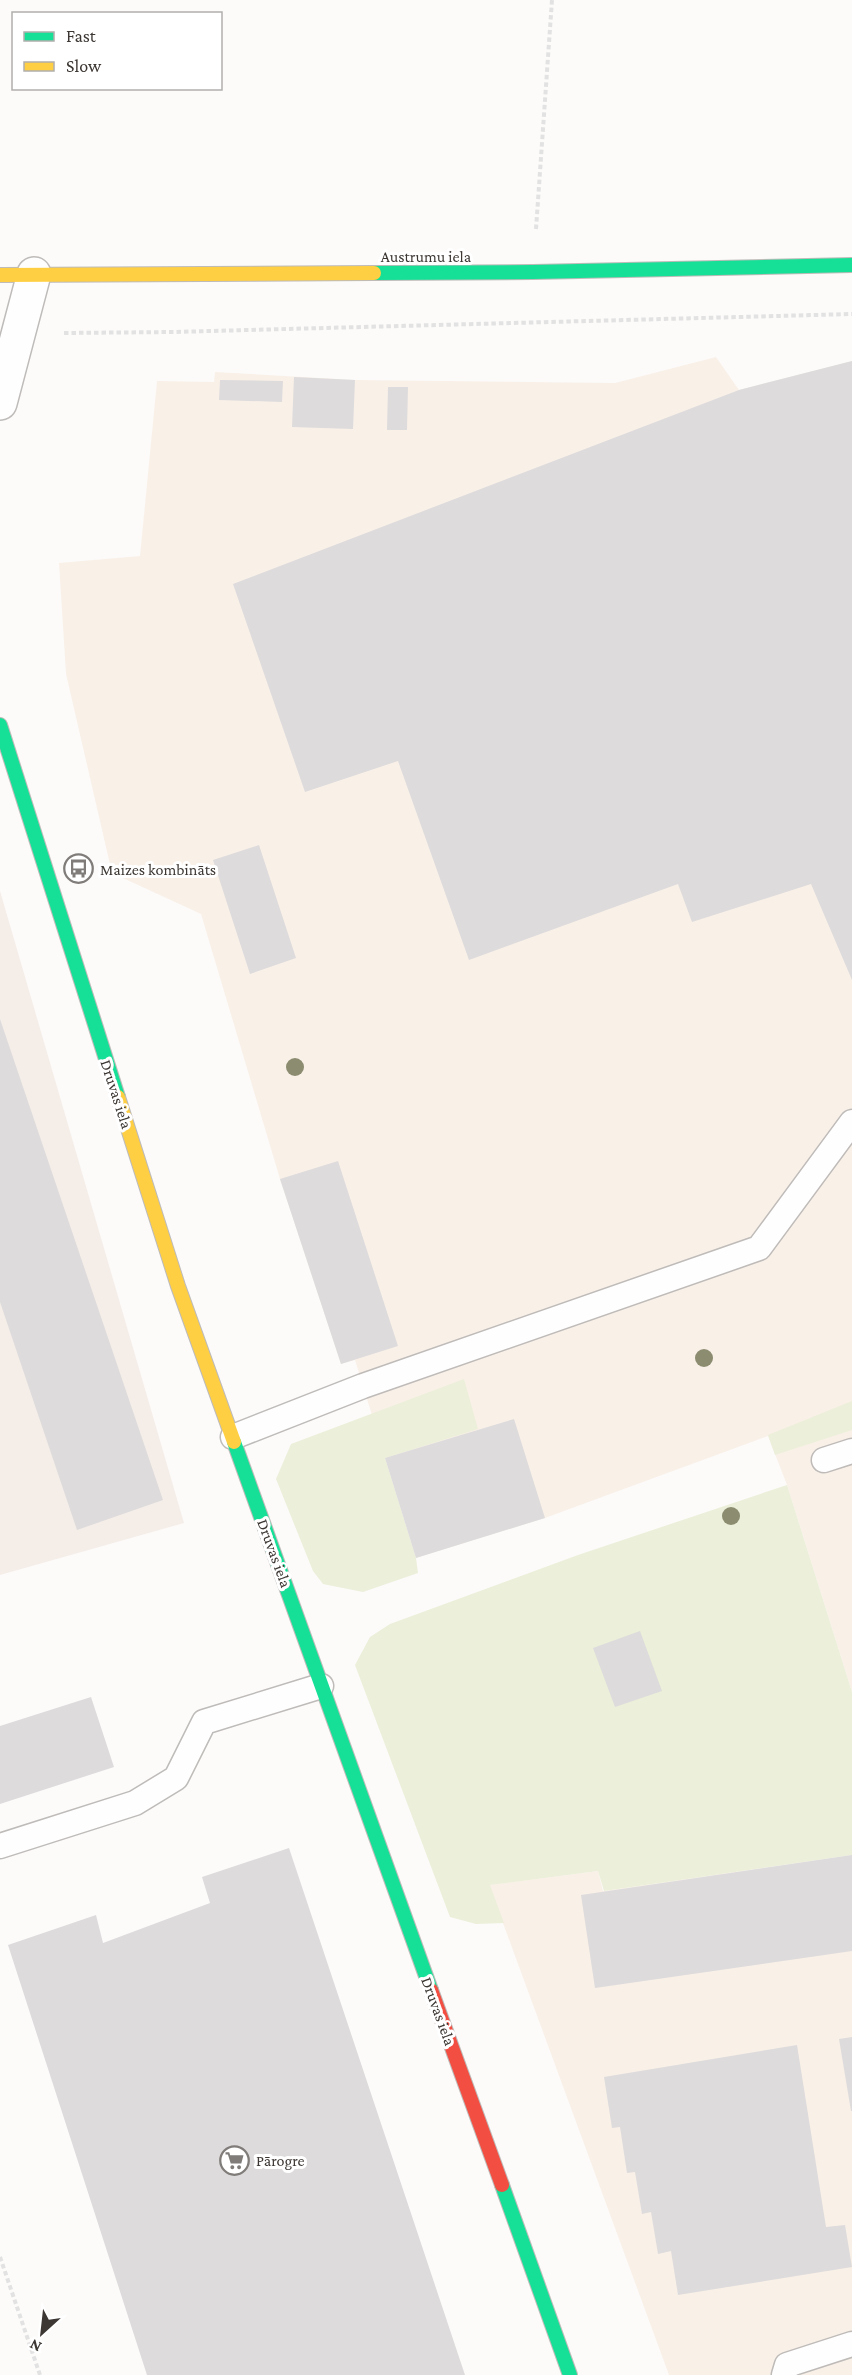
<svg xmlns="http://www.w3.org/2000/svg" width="852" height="2375" viewBox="0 0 852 2375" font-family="'Crimson Pro',serif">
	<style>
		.commercial { fill: #f9f0e8 }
		.built { fill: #f5eee8 }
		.green { fill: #ecefd9 }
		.building { fill: #dddbdc }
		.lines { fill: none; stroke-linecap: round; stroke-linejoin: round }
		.lane-casing { stroke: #bebbb9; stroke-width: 27 }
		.street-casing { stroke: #bebbb9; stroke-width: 36 }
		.fast-casing { stroke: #bebbb9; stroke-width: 16 }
		.slow-casing { stroke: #bebbb9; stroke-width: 16 }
		.jam-casing { stroke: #bebbb9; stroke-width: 16 }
		.path { stroke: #e2e2e2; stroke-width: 4; stroke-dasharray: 4.5 3; stroke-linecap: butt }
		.lane { stroke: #fffefe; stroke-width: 24 }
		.street { stroke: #fffefe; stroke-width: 33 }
		.fast { stroke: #16e098; stroke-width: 14 }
		.slow { stroke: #ffcf43; stroke-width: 14 }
		.jam { stroke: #f24e42; stroke-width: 14 }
		.tree { fill: #8b8c70 }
		.labels { text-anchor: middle; stroke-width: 6; stroke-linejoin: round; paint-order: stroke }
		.street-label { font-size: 16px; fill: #3c3733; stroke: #fff }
		.poi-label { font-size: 16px; fill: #3c3733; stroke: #fff; text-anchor: start }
	</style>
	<rect width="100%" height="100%" fill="#fcfbfa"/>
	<path class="commercial" d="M716 357 739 390 852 361V1692L787 1485 768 1436 545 1518 416 1558 355 1360 341 1364 280 1179 201 914 112 873 66 674 59 563 140 556 157 381 214 382 215 372 355 380 615 383Z
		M852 1855V2375H669L489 1885 598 1871 603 1891Z"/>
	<path class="built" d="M0 891 184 1523 0 1575Z"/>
	<path class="green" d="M464 1379 478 1429 385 1458 416 1558 418 1573 363 1592 323 1584 313 1571 276 1479 291 1444Z
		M852 1401V1430L775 1455 768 1435Z
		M787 1485 852 1692V1855L604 1891 598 1871 490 1885 504 1923 476 1924 450 1917 355 1665 370 1637 390 1624 578 1555Z"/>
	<path class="building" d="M852 361V980L811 884 692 922 678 884 469 960 398 761 305 792 233 584 739 390Z
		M294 377 355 380 353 429 292 427Z
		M220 380 283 381 282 402 219 400Z
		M388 387H408L407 430H387Z
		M259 845 296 958 250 974 213 860Z
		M0 1019 163 1500 77 1530 0 1302Z
		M338 1161 398 1346 341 1364 280 1179Z
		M514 1419 545 1518 416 1558 385 1458Z
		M640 1631 662 1691 615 1707 593 1648Z
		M91 1697 114 1767 0 1804V1726Z
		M289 1848 465 2375H147L8 1945 96 1915 103 1943 210 1903 202 1877Z
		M852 1855V1951L595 1988 581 1895Z
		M852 2037V2111H851L839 2039Z
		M797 2045 826 2227 845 2225 852 2267 678 2295 671 2251 658 2254 651 2212 642 2214 635 2172 627 2173 620 2127 612 2128 604 2077Z"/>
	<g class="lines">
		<defs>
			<path id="lane" d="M233 1437 363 1386 759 1248 852 1122
				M824 1460 852 1451
				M0 1846 135 1803 176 1778 204 1722 321 1686
				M784 2375 787 2365 852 2344"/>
			<path id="street" d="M0 403 34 274"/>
			<path id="fast" d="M374 273 533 272 852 265
				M0 725 118 1097
				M234 1442 431 1990
				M502 2185 570 2375"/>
			<path id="slow" d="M0 275 374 273
				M118 1097 178 1286 234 1442"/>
			<path id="jam" d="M431 1990 502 2185"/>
		</defs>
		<use href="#lane" class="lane-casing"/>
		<use href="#street" class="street-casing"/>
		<use href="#fast" class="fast-casing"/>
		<use href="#slow" class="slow-casing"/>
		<use href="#jam" class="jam-casing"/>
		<path class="path" d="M536 229 552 0
			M64 333 173 332 852 314
			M0 2257 40 2375"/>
		<use href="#lane" class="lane"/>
		<use href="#street" class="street"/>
		<use href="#fast" class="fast"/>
		<use href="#slow" class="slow"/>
		<use href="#jam" class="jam"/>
	</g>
	<g class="tree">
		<circle cx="295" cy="1067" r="9"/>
		<circle cx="704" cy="1358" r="9"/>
		<circle cx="731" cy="1516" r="9"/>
	</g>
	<defs>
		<symbol id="bus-ring" viewBox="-11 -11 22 22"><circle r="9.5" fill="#fff" stroke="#7f7c79" stroke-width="1.5"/><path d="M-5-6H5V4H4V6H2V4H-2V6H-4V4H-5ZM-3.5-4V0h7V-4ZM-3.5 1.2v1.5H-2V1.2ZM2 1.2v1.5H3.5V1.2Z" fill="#7f7c79"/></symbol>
		<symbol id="supermarket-ring" viewBox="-11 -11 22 22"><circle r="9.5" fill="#fff" stroke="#7f7c79" stroke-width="1.5"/><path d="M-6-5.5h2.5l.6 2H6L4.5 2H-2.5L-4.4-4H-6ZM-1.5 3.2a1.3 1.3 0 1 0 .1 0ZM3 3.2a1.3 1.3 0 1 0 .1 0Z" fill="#7f7c79"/></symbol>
	</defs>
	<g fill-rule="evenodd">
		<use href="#bus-ring" x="62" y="852" width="33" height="33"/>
		<use href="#supermarket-ring" x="218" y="2144" width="33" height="33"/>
	</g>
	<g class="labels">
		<g class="street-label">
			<text x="426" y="262">Austrumu iela</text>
			<text transform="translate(117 1094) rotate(72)" y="6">Druvas iela</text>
			<text transform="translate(275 1553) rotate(70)" y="6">Druvas iela</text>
			<text transform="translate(439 2011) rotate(70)" y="6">Druvas iela</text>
		</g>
		<g class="poi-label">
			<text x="100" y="875">Maizes kombināts</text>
			<text x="256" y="2166">Pārogre</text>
		</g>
	</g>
	<rect x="12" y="12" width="210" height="78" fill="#ffffff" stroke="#b1afad" stroke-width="1.5"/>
	<rect x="24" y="32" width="30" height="9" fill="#16e098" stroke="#b1afad" stroke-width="1.5"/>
	<text x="66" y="42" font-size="18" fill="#3c3733">Fast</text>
	<rect x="24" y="62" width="30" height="9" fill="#ffcf43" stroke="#b1afad" stroke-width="1.5"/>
	<text x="66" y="72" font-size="18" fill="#3c3733">Slow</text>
	<g transform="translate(42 2333) rotate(207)" stroke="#ffffff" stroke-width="4.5" paint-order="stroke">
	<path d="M0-4.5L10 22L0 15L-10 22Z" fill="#3c3733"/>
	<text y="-9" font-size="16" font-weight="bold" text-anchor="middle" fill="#3c3733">N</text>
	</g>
</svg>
